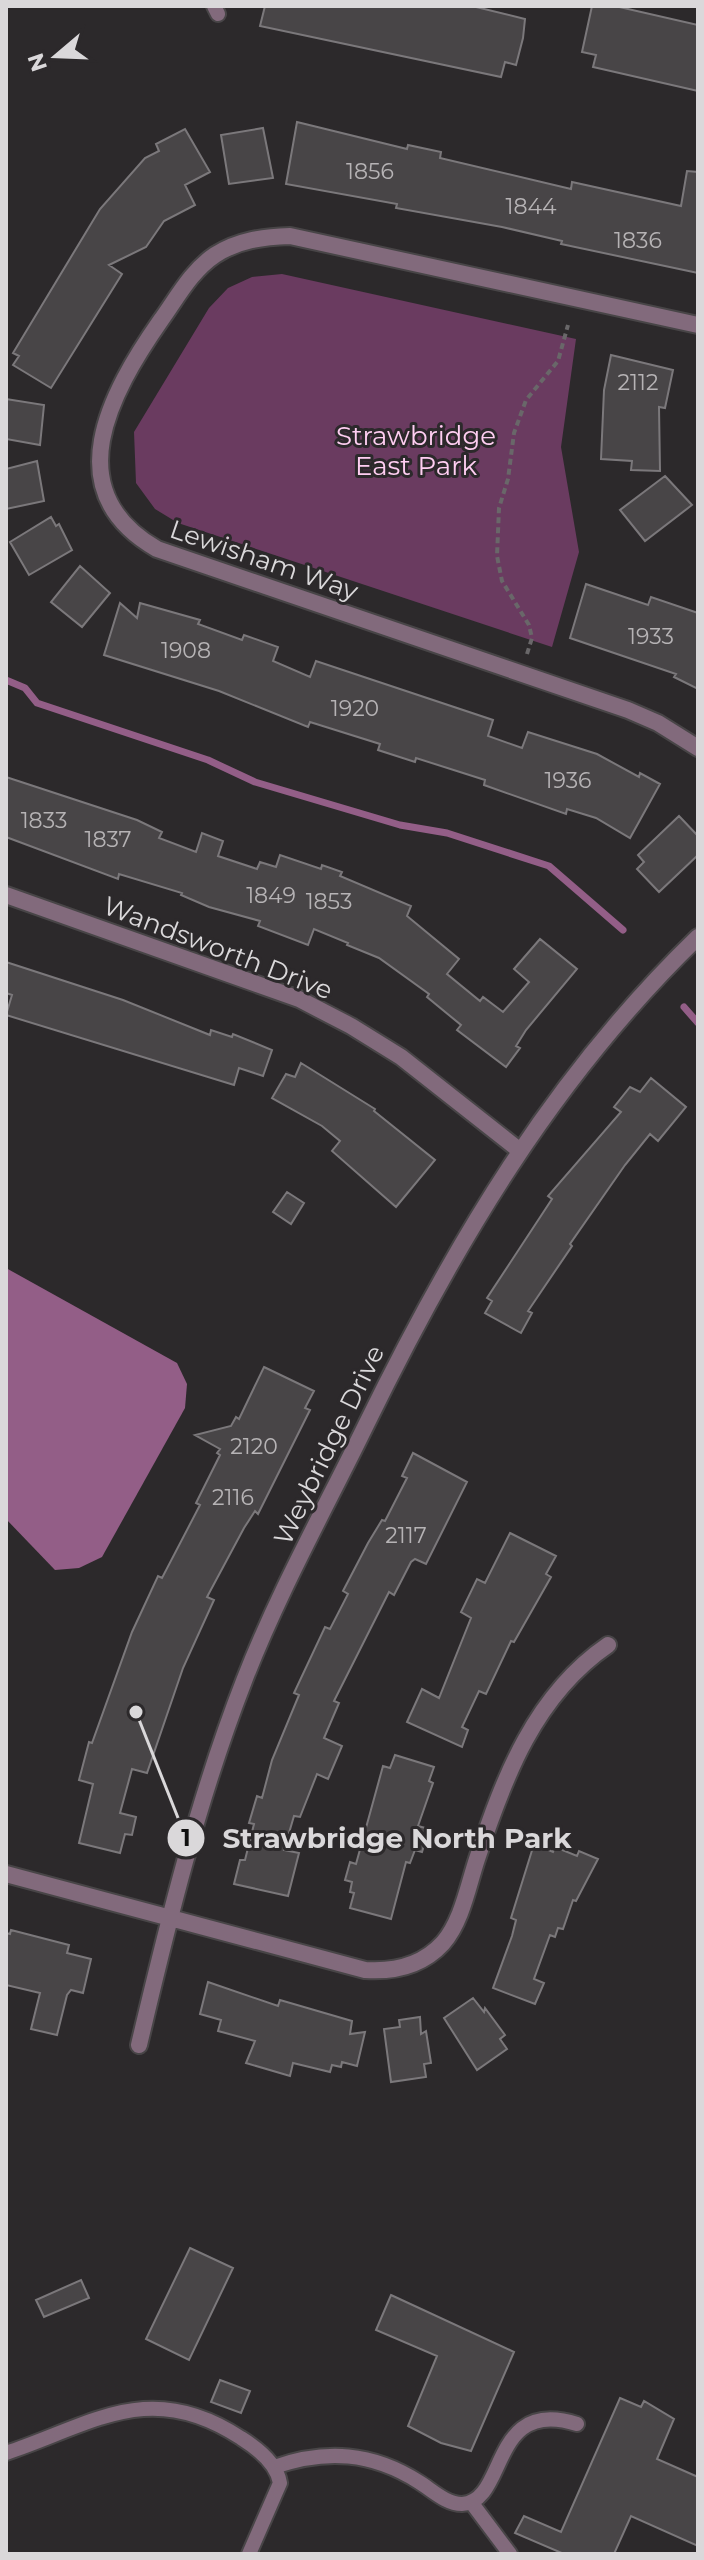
<svg xmlns="http://www.w3.org/2000/svg" width="704" height="2560" viewBox="0 0 704 2560" font-family="Montserrat,sans-serif">
	<style>
		.green { fill: #6a3b60 }
		.water { fill: #935e87 }
		.lines { fill: none; stroke-linecap: round; stroke-linejoin: round }
		.stream { stroke: #935e87; stroke-width: 7 }
		.building { fill: #484547; stroke: #7b787b; stroke-width: 2 }
		.lane-casing { stroke: #484547; stroke-width: 18 }
		.street-casing { stroke: #484547; stroke-width: 20 }
		.path { stroke: #696769; stroke-width: 4; stroke-dasharray: 6 4; stroke-linecap: butt }
		.lane { stroke: #826a7c; stroke-width: 14 }
		.street { stroke: #826a7c; stroke-width: 16 }
		.labels { text-anchor: middle; stroke-width: 6; stroke-linejoin: round; paint-order: stroke }
		.number-label { font-size: 22px; fill: #b6b3b5 }
		.park-label { font-size: 26px; fill: #ffcef2; stroke: #2c292b }
		.street-label { font-size: 26px; fill: #dad8da; stroke: #2c292b }
		.leader { fill: none; stroke: #dad8da; stroke-width: 3 }
		.callout-dot { fill: #dad8da; stroke: #2c292b; stroke-width: 3 }
		.mark-label { font-size: 24px; text-anchor: middle; font-weight: bold; fill: #111 }
		.callout-label { font-size: 28px; text-anchor: middle; font-weight: bold; fill: #dad8da; stroke: #2c292b; stroke-width: 6; stroke-linejoin: round; paint-order: stroke }
	</style>
	<rect width="100%" height="100%" fill="#2c292b"/>
	<path class="green" d="M282 274 576 339 561 447 579 552 552 647 178 523 155 509 136 483 134 432 209 308 228 288 252 277Z"/>
	<path class="water" d="M6 1268 177 1363 187 1384 185 1408 102 1557 79 1568 55 1570 6 1519Z"/>
	<g class="lines">
		<path class="stream" d="M6 680 25 688 37 703 208 760 255 782 400 825 447 833 549 866 623 930
			M684 1007 698 1023"/>
	</g>
	<path class="building" d="M265 6H472L525 19 523 38 516 65 505 62 501 77 260 26Z
		M592 6H615L698 25V91L593 67 596 55 582 52Z
		M297 122 407 149 408 145 441 152 440 158 571 189 572 182 681 206 687 171 698 172V273L561 244 562 241 502 227 396 208 397 204 286 184Z
		M263 128 273 178 229 184 221 135Z
		M185 129 210 172 185 185 195 205 164 221 146 247 109 265 122 274 51 388 13 365 19 356 13 353 100 209 145 158 159 151 156 144Z
		M611 355 673 370 665 408 659 407 660 471 631 470 632 461 601 459 604 390Z
		M6 399 44 405 40 445 6 439Z
		M37 461 44 501 6 509V469Z
		M665 476 692 505 645 541 620 510Z
		M51 517 56 526 59 524 72 550 29 575 10 542Z
		M80 566 110 593 82 627 51 602Z
		M586 584 648 605 651 597 698 613V689L674 677 676 674 570 638Z
		M120 603 137 618 140 603 200 620 198 624 242 640 244 635 278 647 273 661 310 677 316 661 493 720 488 736 522 748 528 732 597 754 639 777 640 773 660 784 630 838 596 818 567 809 566 814 484 785 485 780 416 758 415 762 378 750 380 744 310 722 308 727 219 691 104 655Z
		M6 777 137 820 162 832 159 838 196 852 202 833 223 841 218 856 257 869 260 862 276 867 280 855 321 869 322 865 342 872 340 876 411 906 407 916 459 959 447 974 480 1001 483 997 503 1012 529 982 514 969 540 939 577 969 526 1030 516 1046 520 1048 506 1067 457 1030 461 1025 427 997 429 994 379 958 347 945 348 943 314 929 308 945 258 926 260 921 209 907 181 895 182 893 119 874 118 879 6 837Z
		M679 816 698 836V855L659 892 637 869 644 862 638 855Z
		M6 962 123 1000 210 1035 211 1030 232 1037 233 1034 272 1050 263 1076 239 1068 234 1085 6 1015 12 995 6 993Z
		M301 1063 375 1109 374 1111 435 1160 396 1207 332 1151 340 1141 322 1126 272 1098 286 1074 295 1077Z
		M651 1078 686 1107 658 1141 650 1134 625 1165 570 1244 572 1246 528 1311 532 1313 521 1333 485 1313 492 1301 487 1298 552 1199 548 1196 621 1112 614 1107 630 1087 640 1092Z
		M287 1192 304 1203 291 1224 273 1212Z
		M264 1367 314 1391 305 1408 310 1410 258 1514 255 1511 244 1528 207 1597 214 1600 183 1668 147 1773 132 1769 120 1813 136 1817 132 1835 125 1834 120 1853 79 1843 93 1784 79 1780 89 1742 92 1743 132 1632 158 1576 162 1578 200 1505 196 1503 220 1455 217 1453 220 1449 195 1435 231 1426 236 1417 239 1419Z
		M413 1453 467 1482 426 1564 415 1559 411 1562 394 1595 389 1592 334 1701 339 1703 324 1738 342 1746 328 1779 317 1774 300 1817 294 1816 284 1850 299 1853 288 1896 234 1884 240 1860H245L254 1824 249 1823 257 1796 262 1798 272 1760 299 1695 294 1693 325 1627 330 1629 348 1594 343 1591 368 1543 382 1520 385 1521 407 1478 402 1476Z
		M510 1533 556 1556 546 1574 551 1577 514 1642 511 1641 486 1694 479 1691 462 1727 468 1730 462 1747 407 1722 422 1689 439 1698 471 1618 461 1612 477 1579 485 1583Z
		M395 1755 434 1767 429 1781 433 1783 418 1826 429 1829 422 1852 415 1850 410 1863 406 1862 391 1919 350 1908 354 1893 350 1892 352 1882 345 1880 350 1862 356 1864 383 1766 390 1768Z
		M534 1844 553 1852 555 1847 577 1856 579 1851 598 1859 576 1901 573 1900 563 1929 558 1928 555 1937 550 1935 534 1979 544 1983 535 2004 493 1988 512 1936 516 1920 511 1918Z
		M11 1930 69 1945 67 1953 91 1959 83 1993 71 1990 67 1995 57 2035 31 2029 40 1993 6 1985V1933L10 1934Z
		M208 1982 278 2006 280 2000 352 2021 350 2034 365 2032 357 2066 342 2062 341 2067 332 2065 330 2072 293 2063 290 2076 246 2063 255 2041 218 2031 221 2020 200 2014Z
		M473 1998 484 2012 485 2008 505 2035 500 2039 507 2049 477 2070 444 2018Z
		M420 2017 421 2034 426 2031 431 2063 424 2064 426 2077 391 2082 384 2029 400 2027 399 2020Z
		M190 2248 233 2268 189 2360 146 2339Z
		M81 2280 89 2298 44 2317 36 2300Z
		M391 2295 514 2352 471 2451 441 2443 408 2426 437 2356 376 2330Z
		M220 2380 250 2391 241 2413 211 2402Z
		M620 2398 641 2407 644 2401 674 2419 657 2459 698 2477V2546L631 2516 614 2554H564L515 2533 524 2516 561 2532Z"/>
	<g class="lines">
		<defs>
			<path id="lane" d="M214 6 218 14
				M6 2453C93 2424 150 2378 241 2438 257 2448 277 2464 280 2483L249 2554
				M274 2467C326 2449 372 2452 419 2482 432 2490 446 2504 462 2504 508 2502 489 2396 577 2424
				M471 2502 510 2554"/>
			<path id="street" d="M698 325 290 236C263 237 238 240 215 255 191 271 177 298 161 320 110 393 56 491 157 549L628 710 658 723 698 748
				M6 895 299 999 351 1026 401 1057 519 1150
				M6 1874 365 1970C395 1972 422 1966 443 1943 462 1921 468 1886 477 1859 504 1777 535 1695 608 1645
				M139 2045C168 1922 198 1799 244 1681 278 1593 325 1509 366 1425 454 1245 553 1077 698 937"/>
		</defs>
		<use href="#lane" class="lane-casing"/>
		<use href="#street" class="street-casing"/>
		<path class="path" d="M527 654 532 638 529 625 502 581 497 556 499 508 508 479 514 433 526 400 558 361 568 325"/>
		<use href="#lane" class="lane"/>
		<use href="#street" class="street"/>
	</g>
	<g class="labels">
		<g class="number-label">
			<text x="370" y="179">1856</text>
			<text x="531" y="214">1844</text>
			<text x="638" y="248">1836</text>
			<text x="638" y="390">2112</text>
			<text x="651" y="644">1933</text>
			<text x="186" y="658">1908</text>
			<text x="355" y="716">1920</text>
			<text x="568" y="788">1936</text>
			<text x="44" y="828">1833</text>
			<text x="108" y="847">1837</text>
			<text x="271" y="903">1849</text>
			<text x="329" y="909">1853</text>
			<text x="254" y="1454">2120</text>
			<text x="233" y="1505">2116</text>
			<text x="406" y="1543">2117</text>
		</g>
		<g class="park-label">
			<text x="416" y="445">Strawbridge<tspan x="416" dy="30">East Park</tspan></text>
		</g>
		<g class="street-label">
			<text transform="translate(264 560) rotate(19)" y="9">Lewisham Way</text>
			<text transform="translate(218 948) rotate(21)" y="9">Wandsworth Drive</text>
			<text transform="translate(329 1445) rotate(-64)" y="9">Weybridge Drive</text>
		</g>
	</g>
	<path class="leader" d="M136 1712L186 1838"/>
	<g class="callout-dot">
		<circle cx="136" cy="1712" r="8"/>
		<circle cx="186" cy="1838" r="20"/>
	</g>
	<g class="mark-label">
		<text x="186" y="1846">1</text>
	</g>
	<g class="callout-label">
		<text x="397" y="1848">Strawbridge North Park</text>
	</g>
	<rect width="704" height="2560" fill="none" stroke="#dad8da" stroke-width="16"/>
	<g transform="translate(56 56) rotate(251)" stroke="#2c292b" stroke-width="6" paint-order="stroke">
	<path d="M0-6L14 30L0 20L-14 30Z" fill="#dad8da"/>
	<text y="-12" font-size="22" font-weight="bold" text-anchor="middle" fill="#dad8da">N</text>
	</g>
</svg>
